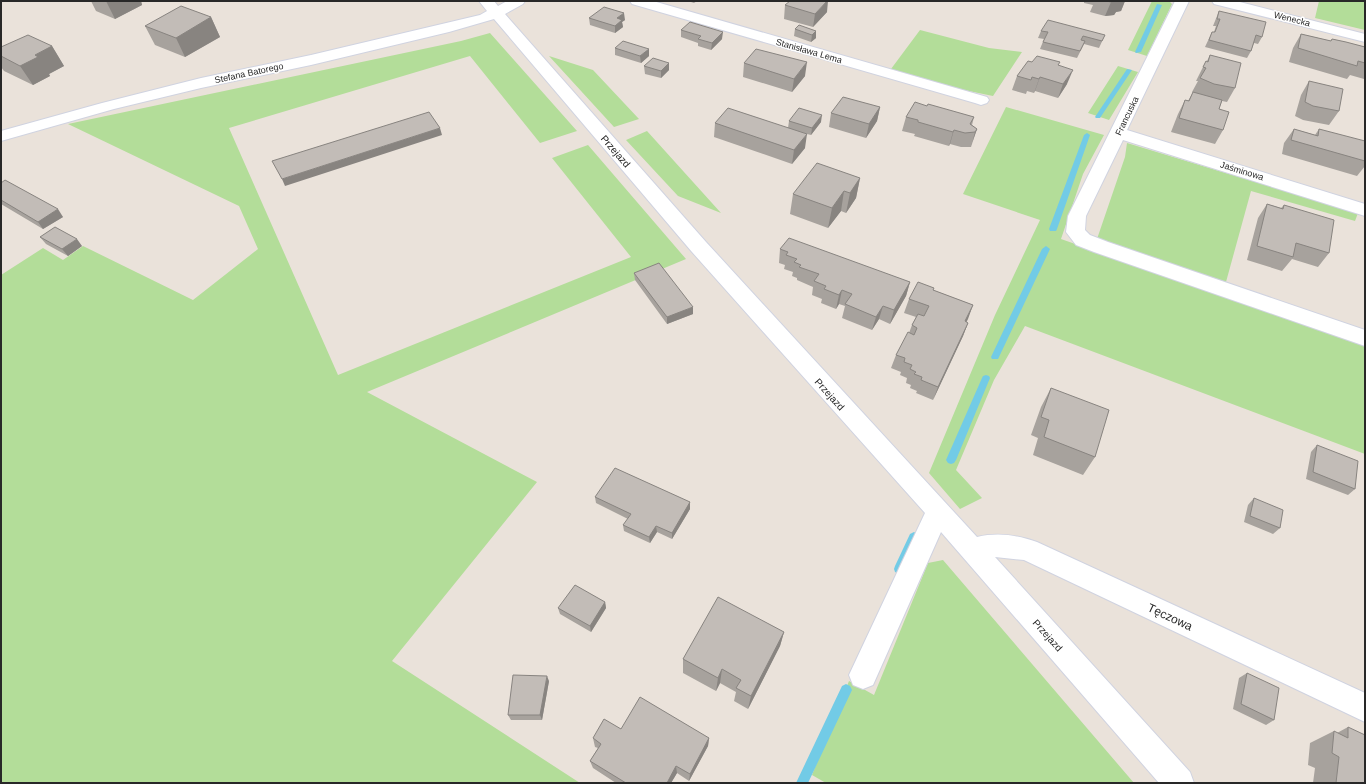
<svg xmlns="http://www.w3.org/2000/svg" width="1366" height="784" viewBox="0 0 1366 784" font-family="Arial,sans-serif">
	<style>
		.green { fill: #b3dd99 }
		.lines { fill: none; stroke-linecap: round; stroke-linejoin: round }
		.stream { fill: #72cbe6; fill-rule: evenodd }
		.minor-casing { stroke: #d0d3e0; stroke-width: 2 }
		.minor { fill: #fff; fill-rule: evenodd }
		.wall { fill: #a7a29d }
		.shaded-wall { fill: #888480 }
		.building { fill: #c2bcb7; stroke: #888480 }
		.labels { text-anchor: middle; stroke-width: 3; stroke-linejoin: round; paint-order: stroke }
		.far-street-label { font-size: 9px; fill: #282828; stroke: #fff }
		.street-label { font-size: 10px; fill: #282828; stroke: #fff }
		.near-street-label { font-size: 12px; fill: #282828; stroke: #fff }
	</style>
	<rect width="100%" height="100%" fill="#eae2da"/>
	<path class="green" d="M1152 1H1169L1172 4 1147 56 1128 50Z
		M1319 1H1365V30L1315 18Z
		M920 30 989 48 1022 52 993 96 964 90 891 69Z
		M490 33 577 131 540 143 470 56 229 128 338 375 631 257 552 158 588 145 686 259 367 392 537 482 392 661 580 783H1V275L43 248 63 260 83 246 193 300 258 249 239 206 68 124 461 41Z
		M549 56 593 70 639 119 614 127Z
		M1118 66 1138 72 1109 120 1088 113Z
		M1006 107 1104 135 1083 174 1061 239 1365 346V454L1025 326 994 380 956 470 982 498 960 509 929 473 995 315 1040 220 963 194Z
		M647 131 721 213 678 196 626 140Z
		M1127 143 1358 213 1355 221 1251 191 1226 282 1097 239 1125 157Z
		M943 560 1134 783H826L812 775 849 681 874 695 928 563Z"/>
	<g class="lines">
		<path class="stream" d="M1157 4 1162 5 1141 52 1136 53 1135 52Z
			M1127 69 1132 70 1100 118H1096L1095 117Z
			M1087 133 1090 135 1057 229 1056 231H1050L1049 229 1084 135Z
			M1046 246 1050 249 999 357 998 359H992L991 357 1042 249Z
			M986 375 989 376 990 378 956 460 954 463 951 464 948 463 946 460 982 378 983 376Z
			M914 532 918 534 919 537 903 572 899 574 895 572 894 569 895 566 910 534Z
			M846 684 850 686 852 690 808 783H796L842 686Z"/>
		<defs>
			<path id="minor" d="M479 1H494L498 6 507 1H525L523 4 505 14 706 242 977 537C998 532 1017 535 1037 542L1365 693V722L1024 560 995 557 1190 772 1194 783H1159L941 532 873 685 863 689 853 685 849 675 925 513 692 252 494 19 449 32 311 65 201 88 114 109 1 141V131L102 103 201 78 311 55 480 15 487 11Z
				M630 1H653L987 97 989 100 987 103 981 105 975 103 632 4Z
				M1175 1H1189L1127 130 1365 204V216L1123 140 1086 216 1085 230 1090 235 1108 242 1365 330V346L1094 252 1076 245 1066 232 1068 216Z
				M1212 1H1236L1365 34V42L1214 4Z"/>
		</defs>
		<use href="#minor" class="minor-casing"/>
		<use href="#minor" class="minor"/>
	</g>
	<path class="wall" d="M91 1H141L142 5 115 19 96 11Z
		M688 1H697L694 3Z
		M1084 1H1125L1121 11 1116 12 1114 15 1105 16 1090 12 1093 5 1084 3Z
		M785 5 827 12 813 27 784 19Z
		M1219 11 1262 37 1258 44 1254 43 1251 51 1247 58 1205 47 1212 32H1214L1216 26H1213Z
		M211 17 220 37 185 57 155 45 145 26Z
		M589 18 625 20 622 22 623 27 615 33 590 25Z
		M795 29 816 31V38L811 42 794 36Z
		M681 30 722 39 711 50 698 46V43L681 37Z
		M1041 31 1105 35 1099 48 1084 44 1077 58 1040 49 1044 39 1038 38Z
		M1301 34 1331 41 1332 39 1365 47V77L1364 79 1350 75 1347 79 1289 62 1293 48Z
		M52 46 64 66 49 74 50 76 33 85 4 71 1 67V47Z
		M615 48 649 49V56L641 63 615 55Z
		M1210 55 1235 88 1227 102 1222 101 1219 109 1223 130 1215 144 1171 132 1178 114 1185 100 1188 101 1193 92 1194 93 1192 92 1198 81H1196L1206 61H1207Z
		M1032 62 1059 66 1067 84 1058 98 1035 91 1034 93 1027 91 1026 94 1012 90 1017 76Z
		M744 63 805 76 792 92 743 77Z
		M644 66 669 70 661 78 645 74Z
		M1309 81 1339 111 1329 125 1303 120 1295 116 1301 95Z
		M927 106 974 117 972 125 977 129 971 147H961L950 144 949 146 914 136 915 134 902 131 906 117Z
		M880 107 877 121 866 138 829 127 831 113Z
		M789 121 821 122 811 135 803 133 805 148 792 164 714 137 715 123 788 128Z
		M1294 129 1315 135 1319 129 1365 161V166L1357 176 1282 154 1284 143Z
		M860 178 856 198 846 213 841 211 828 228 790 214 793 194Z
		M1 183 63 217 43 229 1 204Z
		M1267 204 1281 208 1284 205 1329 253 1318 267 1292 259 1282 271 1247 260 1258 218Z
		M40 237 82 246 68 256 46 244Z
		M780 249 910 282 906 296 890 324 879 319 872 330 842 318 845 306 839 304 836 309 821 303 822 299 812 295 813 287 797 280V278L792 276 793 272 784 269 785 265 779 263Z
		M634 273 693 314 667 324 635 280Z
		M933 290 973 305 966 322 968 323 963 336 933 400 916 393 917 391 910 388 911 385 906 383 907 378 900 375 901 372 891 368 896 355 909 333 912 325 916 317 904 313 909 299Z
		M1051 388 1095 457 1083 475 1033 455 1038 438 1031 435 1041 407Z
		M1317 445 1355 489 1348 495 1306 479 1311 452Z
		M595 497 690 502V509L672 539 657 532 650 543 624 531 623 525 628 519 596 503Z
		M1254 498 1280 528 1273 534 1244 522 1248 505Z
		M605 602 606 608 591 632 560 614 558 608Z
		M784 632 780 646 748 709 734 701 736 692 720 683 716 691 683 673V659Z
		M1247 673 1274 720 1266 725 1233 709 1239 678Z
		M549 681 542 720H511L508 715Z
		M1348 727 1365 783H1313L1315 768 1308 765 1310 743 1334 731 1337 733Z
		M621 729 709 738 708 746 689 781 677 773 671 783H616L593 768 590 761 598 748 595 747 593 738Z"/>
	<path class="shaded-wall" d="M106 1H141L142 5 115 19Z
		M827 1H828L827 12 813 27 815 14Z
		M1120 1H1125L1121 11 1116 12 1114 15 1105 16 1111 2Z
		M624 13 625 20 622 22 623 27 615 33V26L617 18Z
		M211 17 220 37 185 57 176 38Z
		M816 31V38L811 42 812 35Z
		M723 32 722 39 711 50 712 43Z
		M52 46 64 66 49 74 50 76 33 85 20 66 35 55Z
		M649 49V56L641 63 640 56Z
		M807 62 805 76 792 92 794 79Z
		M669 63V70L661 78V71Z
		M1073 70 1067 84 1058 98 1063 84Z
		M1040 77 1035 91 1034 93 1039 79Z
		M880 107 877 121 866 138 869 124Z
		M822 115 821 122 811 135 812 128Z
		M440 128 442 135 285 186 282 179Z
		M977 129 972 143 971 147 975 132Z
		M954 130 950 144 949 146 953 132Z
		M807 134 805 148 792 164 794 150Z
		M860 178 856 198 846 213 850 193Z
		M844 191 841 211 828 228 832 208Z
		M58 209 63 217 43 229 38 222Z
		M77 239 82 246 68 256 62 249Z
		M910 282 906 296 890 324 894 310Z
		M842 290 839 304 836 309 839 295Z
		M973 305 968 319 960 335 965 321Z
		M883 306 879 319 872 330 876 317Z
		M693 307V314L667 324V317Z
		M968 323 963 336 933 400 938 387Z
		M690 502V509L672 539V533Z
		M656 526 657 532 650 543 649 537Z
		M605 602 606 608 591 632 590 626Z
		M784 632 780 646 748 709 751 696Z
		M722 669 720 683 716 691 718 678Z
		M547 676 549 681 542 720 540 715Z
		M709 738 708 746 689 781 690 774Z
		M676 766 677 773 671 783H667Z"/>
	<path class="building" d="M790 1H827L815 14 785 5Z
		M1106 1H1120L1111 2Z
		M181 6 211 17 176 38 145 26Z
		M604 7 624 13 617 18 622 20 615 26 589 18Z
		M1219 11 1266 22 1262 37 1256 35 1251 51 1209 40 1212 32H1215L1220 19H1217Z
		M1048 20 1105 35 1102 41 1083 36 1081 40 1085 41 1080 51 1043 42 1048 32 1041 31Z
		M690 22 723 32 712 43 698 39 701 36 681 30Z
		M799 25 816 31 812 35 795 29Z
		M1301 34 1331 41 1332 39 1346 42 1365 47V63L1358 61 1357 66 1298 48Z
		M28 35 52 46 35 55 38 57 20 66 1 56V47Z
		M623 41 649 49 640 56 615 48Z
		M756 49 807 62 794 79 744 63Z
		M1210 55 1241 63 1235 88 1214 84 1200 78 1206 68 1203 67 1206 61 1208 62Z
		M1037 56 1060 62 1058 65 1073 70 1063 84 1040 77 1039 79 1032 77 1031 80 1017 76 1028 61 1032 62Z
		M653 58 669 63 661 71 644 66Z
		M1309 81 1343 89 1339 111 1313 106 1305 102Z
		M1193 92 1222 100 1219 109 1229 112 1223 130 1179 118 1185 100 1189 101Z
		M843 97 880 107 869 124 831 113Z
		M915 102 927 106 928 104 974 117 970 124 977 129 975 132 965 133 954 130 953 132 918 122V120L906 117Z
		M728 108 807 134 794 150 715 123Z
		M799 108 822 115 812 128 789 121Z
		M429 112 440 128 282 179 272 161Z
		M1294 129 1318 136 1319 129 1365 141V161L1291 140Z
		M817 163 860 178 850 193 844 191 832 208 793 194Z
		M5 180 58 209 38 222 1 200V183Z
		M1267 204 1283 209 1284 205 1334 220 1329 253 1296 243 1293 257 1257 246Z
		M55 227 77 239 62 249 40 237Z
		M789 238 910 282 894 310 883 306 876 317 845 304 852 294 842 290 839 295 824 289 826 286 814 281 819 274 799 267 801 265 794 262 797 259 786 255 788 252 780 249Z
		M659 263 693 307 667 317 634 273Z
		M918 282 934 288 933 290 973 305 965 321 968 323 938 387 921 380 922 377 914 374 916 372 910 369 912 365 904 362 905 358 896 355 908 332 914 335 917 328 912 325 918 314 924 316 929 306 909 299Z
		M1051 388 1109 410 1095 457 1044 437 1049 420 1041 417Z
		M1317 445 1358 461 1355 489 1313 472Z
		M615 468 690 502 672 533 656 526 649 537 623 525 631 514 595 497Z
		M1254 498 1283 510 1280 528 1250 516Z
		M575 585 605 602 590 626 558 608Z
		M718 597 784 632 751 696 736 688 741 680 722 669 718 678 683 659Z
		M1247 673 1279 688 1274 720 1241 704Z
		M513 675 547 676 540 715H508Z
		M640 697 709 738 690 774 676 766 667 783H626L590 761 601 744 593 738 604 719 621 729Z
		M1348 727 1365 735V783H1336L1339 757 1332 753 1334 731 1348 738Z"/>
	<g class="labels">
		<g class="far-street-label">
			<text transform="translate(1292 19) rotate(14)" y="3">Wenecka</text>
			<text transform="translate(809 51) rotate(16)" y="3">Stanisława Lema</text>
			<text transform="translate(249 73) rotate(-12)" y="3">Stefana Batorego</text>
			<text transform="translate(1127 116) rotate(-64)" y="3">Francuska</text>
			<text transform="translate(1242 171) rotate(17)" y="3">Jaśminowa</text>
		</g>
		<g class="street-label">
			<text transform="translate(616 151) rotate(49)" y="4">Przejazd</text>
			<text transform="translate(830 394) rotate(48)" y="4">Przejazd</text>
			<text transform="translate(1048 635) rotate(48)" y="4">Przejazd</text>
		</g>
		<g class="near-street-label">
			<text transform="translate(1170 617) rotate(25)" y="4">Tęczowa</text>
		</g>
	</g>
	<rect width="1366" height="784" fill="none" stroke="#282828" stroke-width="4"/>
</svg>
